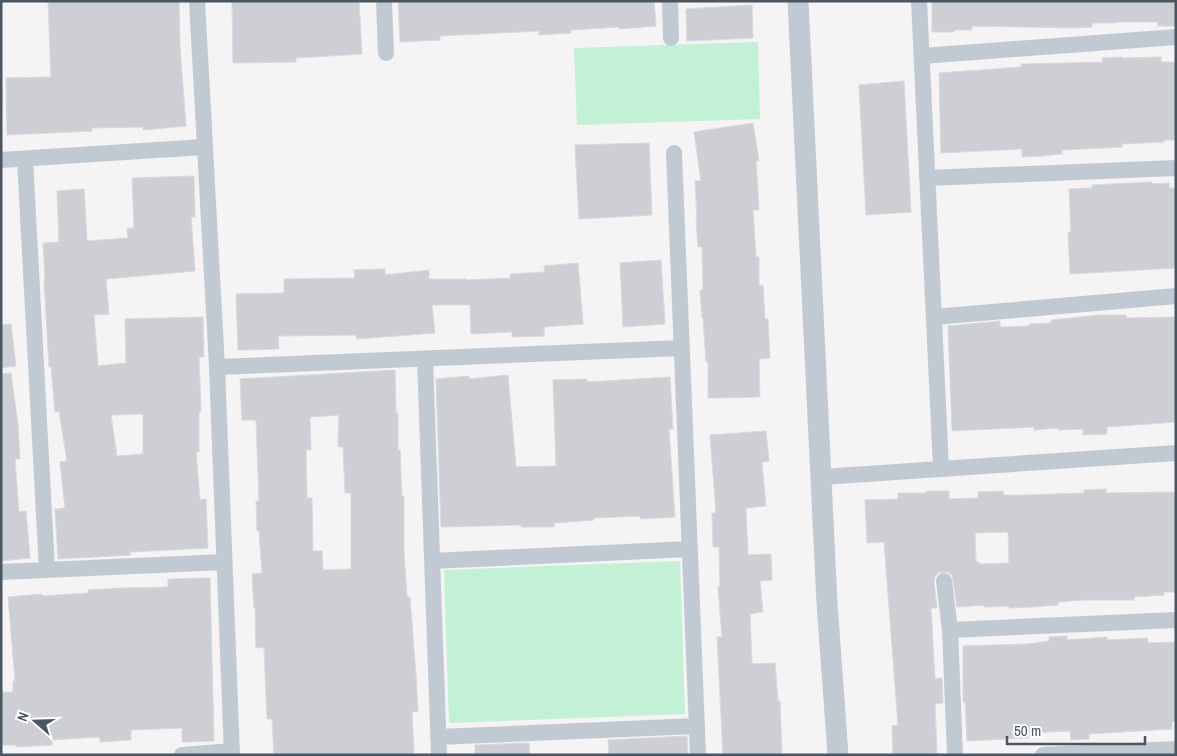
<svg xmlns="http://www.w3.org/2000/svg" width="1177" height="756" viewBox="0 0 1177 756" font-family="'Archivo Narrow',sans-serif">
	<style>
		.green { fill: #c3f1d5 }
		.building { fill: #cdcfd5; stroke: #d7d9de; fill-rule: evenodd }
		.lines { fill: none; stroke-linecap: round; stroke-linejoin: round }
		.minor { stroke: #c1cad2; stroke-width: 16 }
		.tertiary { stroke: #c1cad2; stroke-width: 21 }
	</style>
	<rect width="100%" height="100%" fill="#f5f3f3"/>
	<path class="green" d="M758 42 760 119 577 125 574 48Z
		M680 561 685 714 449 723 444 570Z"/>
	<path class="building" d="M48 1H179L180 47 186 126 143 130V127L91 128 92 131 7 135 6 78 51 77Z
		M232 1H359L362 54 296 58V62L233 63Z
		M398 1H654L656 26 619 29V27L571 30V33L539 35V31L440 36V40L400 42Z
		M932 1H1176V26H1158V22H1116V23H1092V27L1073 28 972 26V30H954V32H932Z
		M752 5 753 38 687 41 686 9Z
		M1122 57V58L1161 57V62H1176V140H1164V142L1122 144V147L1062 150V154L1041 156 1022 157V149L941 153 939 73 1021 67V64L1103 62 1102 58Z
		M904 81 911 212 866 215 859 85Z
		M753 123 759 161H756L759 210H753L756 257H759V286L763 285 765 319H768L770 358 759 359 760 397 708 398V362H706L703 318H702L700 290H703L702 247H698L696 219H697L695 181H701L694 132Z
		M649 143 652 215 579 219 575 145Z
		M194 176 195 217H191L195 271 106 279 109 314 94 315 98 366 126 363 125 319 203 317 204 357H199L201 412H199V452H196L200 500 206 499 208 548 130 552V555L58 559 55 509 65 508 60 462 67 461 59 411 55 412 51 367H49L44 281 45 280 43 243 59 242 57 191 84 189 87 241 128 238 127 228H134L132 178ZM143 414V454L117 456 111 415Z
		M1152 182V184L1169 183V188H1176V268L1070 274 1068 232H1071L1069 189 1092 188V185Z
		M661 260 665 324 623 327 620 263Z
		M578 263 583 324 544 327V336L512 337V332L471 334 470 305H432L435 333 357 339 356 335 278 336 279 349 238 350 236 294 284 293V279L355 278 354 270 385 269V275L429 270V279H466V280L510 278V274L545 272 544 266Z
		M1100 315H1126L1127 318 1176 317V422L1107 427V434L1083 435V429L1058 430V428L1034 430V427L952 431 948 326 1000 321V327L1029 326V324L1051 323V320Z
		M11 324 16 366 1 368V325Z
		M395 370 396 413H398V450H400L402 497 404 496V554L407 597H410L416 676 418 711 412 712 414 755H274L272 719H267L264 647 256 648 255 608H254L252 574 262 573 259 531H257L256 501H259L256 420H242L240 379ZM339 415 338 447H343L345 493H351V569L323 570 322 551H313L312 498H307L306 450H311L310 417Z
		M11 373 18 425 20 459H15L19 512 26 511 30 558 1 561V374Z
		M508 375 516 467 556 466 553 380 587 379V382L670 377 673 429H669L675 517 640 519V516L593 518 594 520 554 523V527H521V525L441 527 436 379 469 376V379Z
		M766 431 769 461 762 462 766 506 746 508 748 555 771 554 772 580 760 581 763 612 750 614 752 664 775 663 778 701H780L782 755H723L717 637H722L718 587 720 586 719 547H713L712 513H716L710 435Z
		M1106 489V493L1176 492V592H1164V595L1134 597V600H1083L1058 602V605L1032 607 1009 608V606L984 607V605L957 607 952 575 947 572 938 573 935 577 934 582 937 608H931L935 679 942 678 943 703 935 704 937 754 893 755 892 726 898 725 884 542 867 543 865 500 898 499V493H926V491H949V499L978 498V492L1003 491V495H1028L1084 493V490ZM1008 532 1009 563 980 564 979 562H976L975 533Z
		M210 578 214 741 182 742V728L131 730V740L100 742V737L52 740V745L16 747V745H1V692H13V681H15L8 597 42 594V596L88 593V590L123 588 168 587V579Z
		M1067 636V640L1107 637V640L1147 638 1148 643 1176 642V721L1172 722V729L1089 734V739L1071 740 1070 731 1029 733V738L967 741 965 702H963V646L1027 644 1049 641V637Z
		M687 736 688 755H609L608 740Z
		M529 743 530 755H475V745Z"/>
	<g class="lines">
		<path class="minor" d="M197 1 217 367 232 755
			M384 1 386 53
			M670 1 671 38
			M919 1 941 468
			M922 56 1176 37
			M674 153 698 755
			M25 159 47 570
			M1 160 204 147
			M927 178 1176 168
			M934 317 1176 296
			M425 359 439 755
			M217 367 682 348
			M822 477 1176 453
			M432 561 690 549
			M1 572 224 562
			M944 581 950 630 955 755
			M950 630 1176 620
			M438 737 697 726
			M182 755 232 751
			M1043 755 1176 749"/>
		<path class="tertiary" d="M798 1 827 603 838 755"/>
	</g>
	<rect width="1177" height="756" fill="none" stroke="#4a5661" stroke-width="5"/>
	<g transform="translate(35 721) rotate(290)" stroke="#ffffff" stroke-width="4" paint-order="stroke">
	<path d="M0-4L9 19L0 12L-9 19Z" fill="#4a5661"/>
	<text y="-8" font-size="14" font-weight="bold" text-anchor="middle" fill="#4a5661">N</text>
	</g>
	<path d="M1007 736v8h138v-8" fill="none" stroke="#4a5661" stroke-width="2.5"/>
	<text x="1014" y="736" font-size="15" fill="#4a5661" stroke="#ffffff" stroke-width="4" paint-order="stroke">50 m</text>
</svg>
